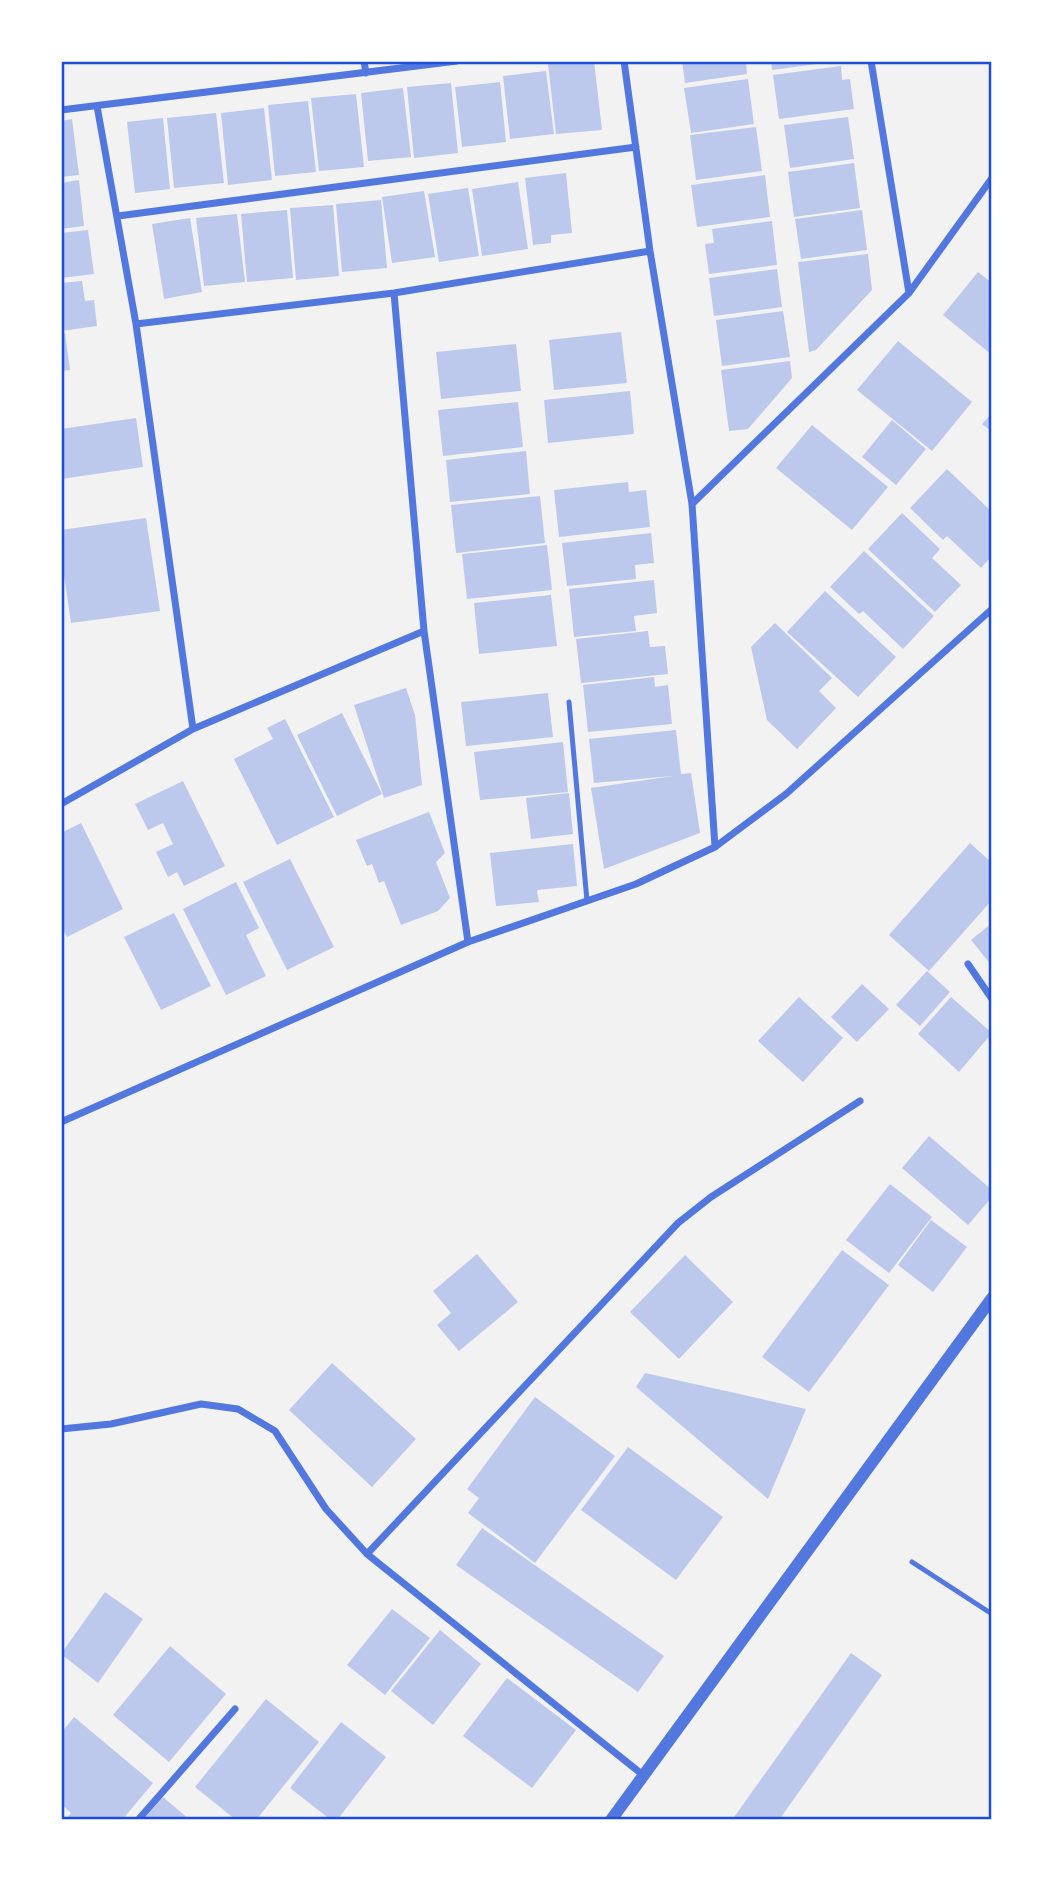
<svg xmlns="http://www.w3.org/2000/svg" width="1053" height="1881" viewBox="0 0 1053 1881" font-family="Roboto,sans-serif">
	<style>
		.building { fill: #bdc9ec }
		.lines { fill: none; stroke-linecap: round; stroke-linejoin: round }
		.service { stroke: #5277de; stroke-width: 5 }
		.minor { stroke: #5277de; stroke-width: 7 }
		.tertiary { stroke: #5277de; stroke-width: 12 }
		.neatline { fill: none; stroke: #1d4ed8; stroke-width: 2.5 }
	</style>
	<rect width="100%" height="100%" fill="#f2f2f2"/>
	<path class="building" d="M569 61H594L602 130 556 134 548 64Z
		M682 61H746L747 74 685 83Z
		M771 61H823L824 63 772 70Z
		M841 66 842 80 850 79 854 109 779 119 773 75Z
		M546 71 554 134 510 139 503 76Z
		M748 79 754 124 691 133 684 88Z
		M500 82 506 142 462 147 455 87Z
		M451 83 458 153 414 158 407 87Z
		M403 88 411 157 368 161 361 93Z
		M356 94 364 167 319 171 311 98Z
		M308 101 316 172 275 176 268 105Z
		M264 108 272 180 228 185 221 113Z
		M216 113 224 183 174 188 167 118Z
		M848 117 854 159 790 168 784 125Z
		M163 118 170 189 135 193 127 122Z
		M72 119 79 175 61 177V121Z
		M756 127 762 171 696 180 690 135Z
		M854 163 860 208 794 217 788 172Z
		M566 173 572 233 551 235V243L533 245 525 178Z
		M765 175 770 217 697 227 691 185Z
		M79 180 84 226 61 229V183Z
		M518 182 528 249 482 256 472 189Z
		M468 188 479 256 439 262 428 194Z
		M424 191 435 257 392 263 382 197Z
		M381 200 387 268 342 272 336 204Z
		M333 205 339 276 296 280 290 208Z
		M287 210 293 278 247 282 241 214Z
		M862 210 867 250 801 259 795 219Z
		M237 214 245 282 204 286 196 218Z
		M190 218 202 292 164 299 152 224Z
		M772 221 777 265 709 274 705 244 714 243 712 229Z
		M88 230 94 274 61 278V233Z
		M868 254 872 290 816 350 809 352 798 262Z
		M777 269 782 307 714 316 709 278Z
		M978 272 992 283V355L943 315Z
		M82 281 85 301 94 300 97 326 61 331V283Z
		M783 311 790 357 722 366 716 320Z
		M621 332 627 383 554 390 549 340Z
		M65 333 70 370 61 371V334Z
		M898 341 972 402 932 451 857 390Z
		M516 344 521 391 441 399 436 352Z
		M790 361 792 378 748 429 729 431 721 370Z
		M630 391 634 434 548 443 544 400Z
		M518 402 523 447 443 456 438 410Z
		M992 413V432L982 424Z
		M136 418 143 467 61 479V429Z
		M892 420 926 449 896 485 862 457Z
		M812 425 888 487 852 530 776 468Z
		M526 451 530 494 450 502 446 460Z
		M947 469 992 512V556L981 568 947 536 943 540 910 508Z
		M628 482 629 492 646 490 650 527 559 537 554 490Z
		M540 496 545 543 456 553 451 505Z
		M902 513 940 549 932 558 961 585 935 612 868 549Z
		M146 518 160 611 71 623 61 554V530Z
		M651 533 654 563 635 565 636 579 567 586 562 543Z
		M547 545 552 590 467 599 462 554Z
		M864 551 934 616 903 649 863 611 859 614 830 587Z
		M654 580 657 613 634 616 636 631 574 637 569 589Z
		M825 591 896 657 858 697 787 632Z
		M551 595 557 646 479 654 474 603Z
		M775 623 832 678 819 691 836 708 797 749 767 720 751 647Z
		M648 631 650 647 665 646 668 674 581 683 576 639Z
		M654 677 655 687 668 685 672 724 588 732 583 685Z
		M406 688 415 715 422 785 384 798 354 705Z
		M548 693 553 737 466 746 461 702Z
		M342 713 382 794 337 816 297 735Z
		M285 719 334 817 277 845 234 759 273 739 267 728Z
		M676 730 681 774 691 773 700 833 604 869 591 788 673 776 594 783 589 739Z
		M563 742 568 792 480 800 474 752Z
		M183 781 225 866 184 886 177 872 168 877 156 852 173 844 163 823 148 830 135 804Z
		M569 793 573 834 531 839 526 798Z
		M429 812 445 853 436 862 450 898 438 911 401 925 384 881 379 883 372 864 367 866 356 840Z
		M81 823 123 909 67 937 61 926V833Z
		M970 843 992 863V900L929 971 889 935Z
		M573 844 577 886 537 890 539 902 496 906 490 853Z
		M290 859 334 947 287 970 243 882Z
		M236 882 259 928 246 935 266 976 226 995 183 909Z
		M174 913 211 986 161 1010 124 937Z
		M992 923V966L971 940Z
		M927 971 950 992 920 1026 896 1005Z
		M862 984 889 1009 857 1042 831 1017Z
		M799 997 843 1038 803 1082 758 1041Z
		M951 997 992 1033 959 1072 918 1034Z
		M929 1136 992 1190V1197L968 1225 902 1168Z
		M890 1184 932 1217 889 1273 846 1240Z
		M931 1220 967 1247 933 1292 898 1265Z
		M842 1250 889 1285 809 1392 762 1357Z
		M477 1254 518 1302 459 1351 437 1325 451 1313 433 1291Z
		M685 1255 733 1302 679 1359 630 1312Z
		M332 1363 416 1439 372 1487 289 1410Z
		M645 1373 806 1409 768 1499 636 1387Z
		M535 1397 615 1456 535 1563 468 1513 479 1498 467 1489Z
		M628 1447 723 1517 676 1580 581 1510Z
		M482 1528 664 1656 638 1692 456 1565Z
		M105 1592 143 1619 98 1683 61 1654Z
		M392 1609 430 1638 385 1695 347 1665Z
		M440 1630 481 1664 433 1725 391 1691Z
		M170 1646 226 1694 169 1762 113 1715Z
		M851 1653 882 1675 779 1820H732Z
		M507 1678 576 1730 532 1788 463 1736Z
		M266 1699 319 1742 256 1820H236L195 1787Z
		M74 1717 153 1783 122 1820H65L71 1813 61 1804V1733Z
		M341 1722 386 1757 337 1820H331L290 1788Z
		M163 1797 190 1820H143Z"/>
	<g class="lines">
		<path class="service" d="M569 702 587 901
			M912 1562 992 1614"/>
		<path class="minor" d="M364 61 366 73
			M624 61 650 251 692 504 715 847
			M871 61 909 293
			M97 106 136 324 193 729
			M61 110 457 61
			M118 216 636 147
			M394 293 424 631 468 942
			M136 324 394 293 650 251
			M692 504 909 293 992 178
			M61 804 193 729 424 631
			M968 964 992 999
			M61 1122 468 942 636 884 715 847 786 794 992 609
			M61 1429 111 1424 201 1404 238 1409 275 1431 326 1509 367 1554 643 1775
			M367 1554 678 1223 711 1197 860 1101
			M138 1820 235 1709"/>
		<path class="tertiary" d="M611 1820 992 1298"/>
	</g>
	<rect width="1053" height="1881" fill="none" stroke="#ffffff" stroke-width="126"/>
	<rect x="63" y="63" width="927" height="1755" class="neatline"/>
</svg>
